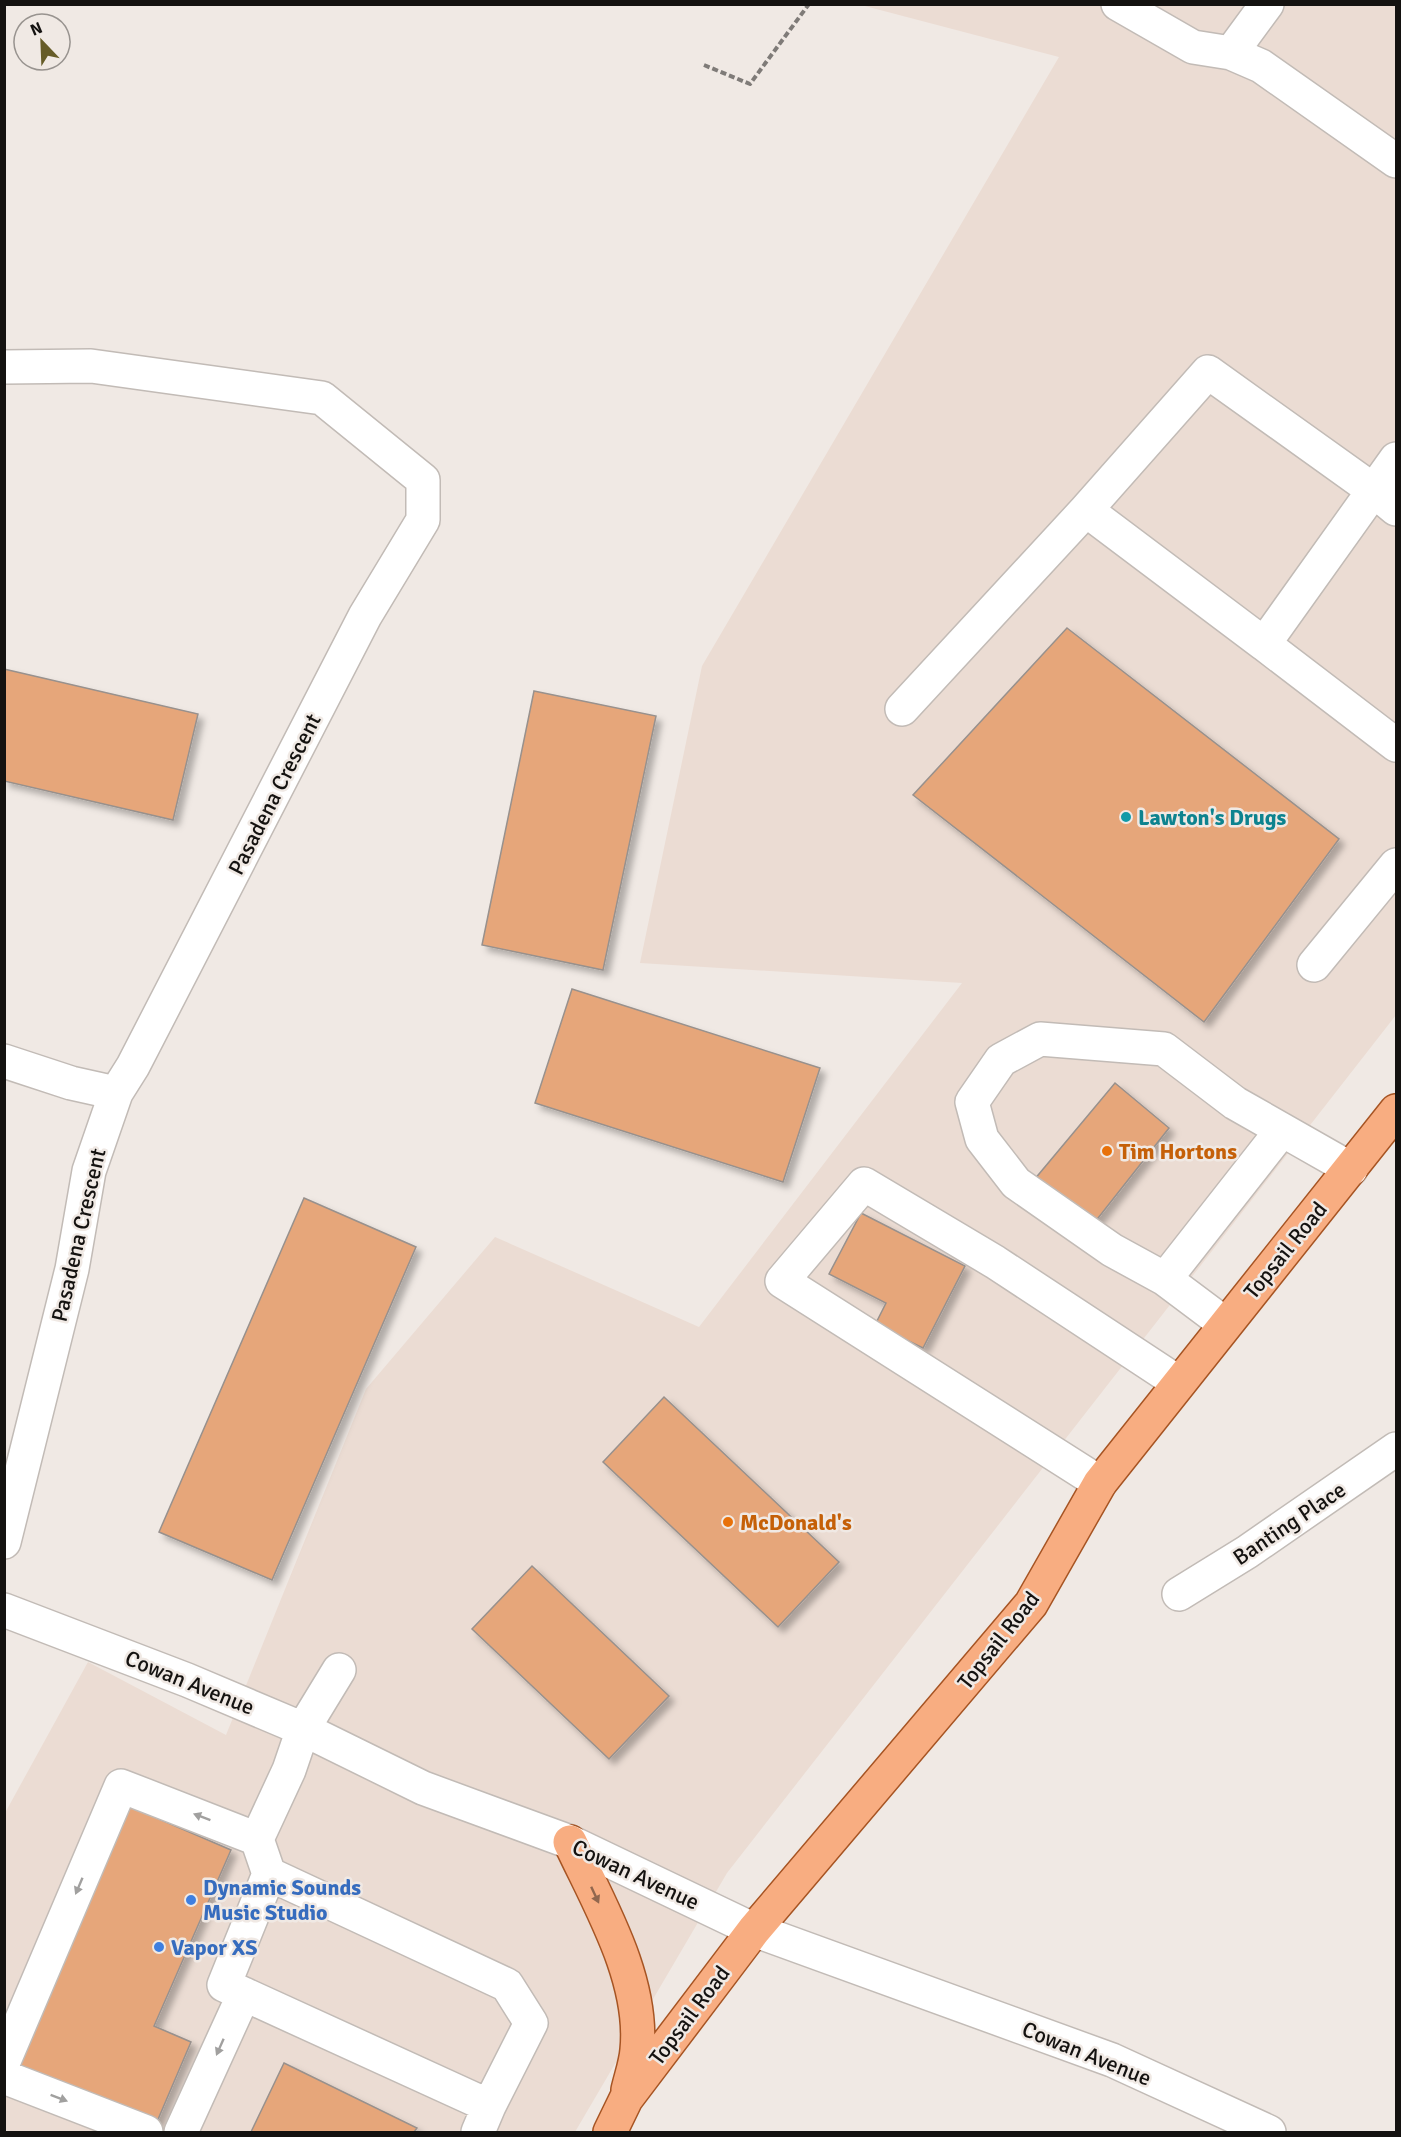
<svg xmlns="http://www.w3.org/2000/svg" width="1401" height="2137" viewBox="0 0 1401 2137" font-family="Signika,sans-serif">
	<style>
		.built { fill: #ebdcd3 }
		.building { fill: #e6a67a; stroke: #98918d; stroke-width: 1.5; filter: url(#shadow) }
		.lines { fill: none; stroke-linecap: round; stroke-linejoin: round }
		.minor-casing { stroke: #c2bbb6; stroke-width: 36 }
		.major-casing { stroke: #a65423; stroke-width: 36 }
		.path { stroke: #7f7b78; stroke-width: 4; stroke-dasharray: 6 3; stroke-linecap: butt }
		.minor { stroke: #fff; stroke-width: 33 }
		.major { stroke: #f8ad81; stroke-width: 33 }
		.oneway { fill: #a1a09f }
		.oneway2 { fill: #91674e }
		.culture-dot { fill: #0f9aa8; stroke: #f0e9e4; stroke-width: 2 }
		.food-dot { fill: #e8710a; stroke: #f0e9e4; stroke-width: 2 }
		.shop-dot { fill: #3f7fe0; stroke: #f0e9e4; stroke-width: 2 }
		.labels { text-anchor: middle; stroke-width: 5; stroke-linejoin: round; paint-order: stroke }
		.street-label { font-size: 22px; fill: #141210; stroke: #f0e9e4 }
		.culture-label { font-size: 22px; font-weight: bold; fill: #0d838f; stroke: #f0e9e4; text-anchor: start }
		.food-label { font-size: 22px; font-weight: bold; fill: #c56008; stroke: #f0e9e4; text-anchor: start }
		.shop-label { font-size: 22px; font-weight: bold; fill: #366cbe; stroke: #f0e9e4; text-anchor: start }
	</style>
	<defs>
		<filter id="shadow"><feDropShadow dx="5.5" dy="5.5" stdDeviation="3" flood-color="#0004"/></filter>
	</defs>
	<rect width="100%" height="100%" fill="#f0e9e4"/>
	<path class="built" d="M861 5H1396V1015L727 1873 575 2132H12L5 2130V1813L88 1662 226 1735 366 1389 495 1237 699 1327 962 983 640 963 702 666 1059 57Z"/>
	<path class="building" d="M1067 628 1339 839 1204 1022 913 795Z
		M4 669 198 714 173 820 4 781Z
		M534 691 656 716 603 970 482 945Z
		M572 989 820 1068 783 1182 535 1103Z
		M1115 1083 1169 1128 1091 1227 1034 1180Z
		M304 1198 416 1247 272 1580 159 1532Z
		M861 1213 965 1266 923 1348 875 1325 886 1303 829 1274Z
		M664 1397 839 1562 778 1627 603 1462Z
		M532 1566 669 1696 609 1759 472 1629Z
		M129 1806 231 1850 154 2026 191 2042 156 2124 17 2064Z
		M284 2063 417 2128 414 2132H251Z"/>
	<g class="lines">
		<defs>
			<path id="minor" d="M1118 4 1193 47 1231 53 1261 66 1396 161
				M1231 53 1267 4
				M4 367 91 366 322 398 423 480V520L365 616 133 1066 116 1093 89 1171 72 1269 4 1542
				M1086 510 1208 372 1373 490 1396 509
				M1264 644 1396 745
				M902 709 1086 510 1264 644 1396 459
				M1314 965 1396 865
				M4 1061 71 1083 116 1093
				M1165 1279 1282 1130
				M1225 1324 1165 1279 1112 1250 1016 1183 982 1139 972 1102 1001 1060 1040 1039 1164 1049 1235 1103 1351 1169
				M1100 1483 782 1281 864 1184 995 1262 1179 1383
				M1179 1594 1247 1552 1396 1449
				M4 1610 187 1680 303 1729 423 1788 570 1842 754 1930 1112 2060 1269 2132
				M339 1670 303 1729 289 1770 257 1839 269 1874 224 1985 489 2106 478 2132
				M269 1874 507 1985 531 2023 489 2106
				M4 2061 121 1786 257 1839
				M4 2077 146 2132
				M181 2132 244 1994"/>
			<path id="major" d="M570 1842C599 1904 644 1979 637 2050 636 2063 631 2077 628 2090
				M610 2132 626 2099 754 1930 1031 1604 1100 1483 1396 1111"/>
		</defs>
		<use href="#minor" class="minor-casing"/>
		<use href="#major" class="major-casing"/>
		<path class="path" d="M704 65 750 84 809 4"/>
		<use href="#minor" class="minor"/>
		<use href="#major" class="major"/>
	</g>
	<defs><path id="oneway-solid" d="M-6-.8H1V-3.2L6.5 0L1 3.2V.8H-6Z" transform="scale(1.5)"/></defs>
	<g class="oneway">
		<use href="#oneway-solid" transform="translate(202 1817) rotate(-159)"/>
		<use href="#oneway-solid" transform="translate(79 1886) rotate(113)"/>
		<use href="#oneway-solid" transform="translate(220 2047) rotate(114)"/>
		<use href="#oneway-solid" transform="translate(59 2098) rotate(21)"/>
	</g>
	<use class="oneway2" href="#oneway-solid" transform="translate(595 1895) rotate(65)"/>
	<circle class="culture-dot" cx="1126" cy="817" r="6"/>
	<g class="food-dot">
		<circle cx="1107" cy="1151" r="6"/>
		<circle cx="728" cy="1522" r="6"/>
	</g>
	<g class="shop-dot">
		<circle cx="191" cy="1900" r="6"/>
		<circle cx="159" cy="1947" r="6"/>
	</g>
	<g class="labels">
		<g class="street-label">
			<text transform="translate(274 794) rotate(-63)" y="8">Pasadena Crescent</text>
			<text transform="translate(78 1235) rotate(-77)" y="8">Pasadena Crescent</text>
			<text transform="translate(1285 1250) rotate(-51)" y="8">Topsail Road</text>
			<text transform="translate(1289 1523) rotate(-34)" y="8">Banting Place</text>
			<text transform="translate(998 1640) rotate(-52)" y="8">Topsail Road</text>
			<text transform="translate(190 1682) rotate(22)" y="8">Cowan Avenue</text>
			<text transform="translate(636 1874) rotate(25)" y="8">Cowan Avenue</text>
			<text transform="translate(689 2015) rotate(-53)" y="8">Topsail Road</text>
			<text transform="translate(1087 2053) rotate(22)" y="8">Cowan Avenue</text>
		</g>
		<g class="culture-label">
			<text x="1138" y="825">Lawton's Drugs</text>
		</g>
		<g class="food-label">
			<text x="1119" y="1159">Tim Hortons</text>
			<text x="740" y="1530">McDonald's</text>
		</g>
		<g class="shop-label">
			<text x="203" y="1895">Dynamic Sounds<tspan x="203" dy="25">Music Studio</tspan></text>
			<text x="171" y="1955">Vapor XS</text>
		</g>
	</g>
	<rect width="1401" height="2137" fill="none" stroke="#141210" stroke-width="12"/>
	<g transform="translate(42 42) rotate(337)"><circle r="28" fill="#f0e9e4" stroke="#98938f" stroke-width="1.5"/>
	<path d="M0-4.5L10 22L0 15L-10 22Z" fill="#665c28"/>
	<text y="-9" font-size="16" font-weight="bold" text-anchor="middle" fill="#141210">N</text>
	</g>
</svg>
